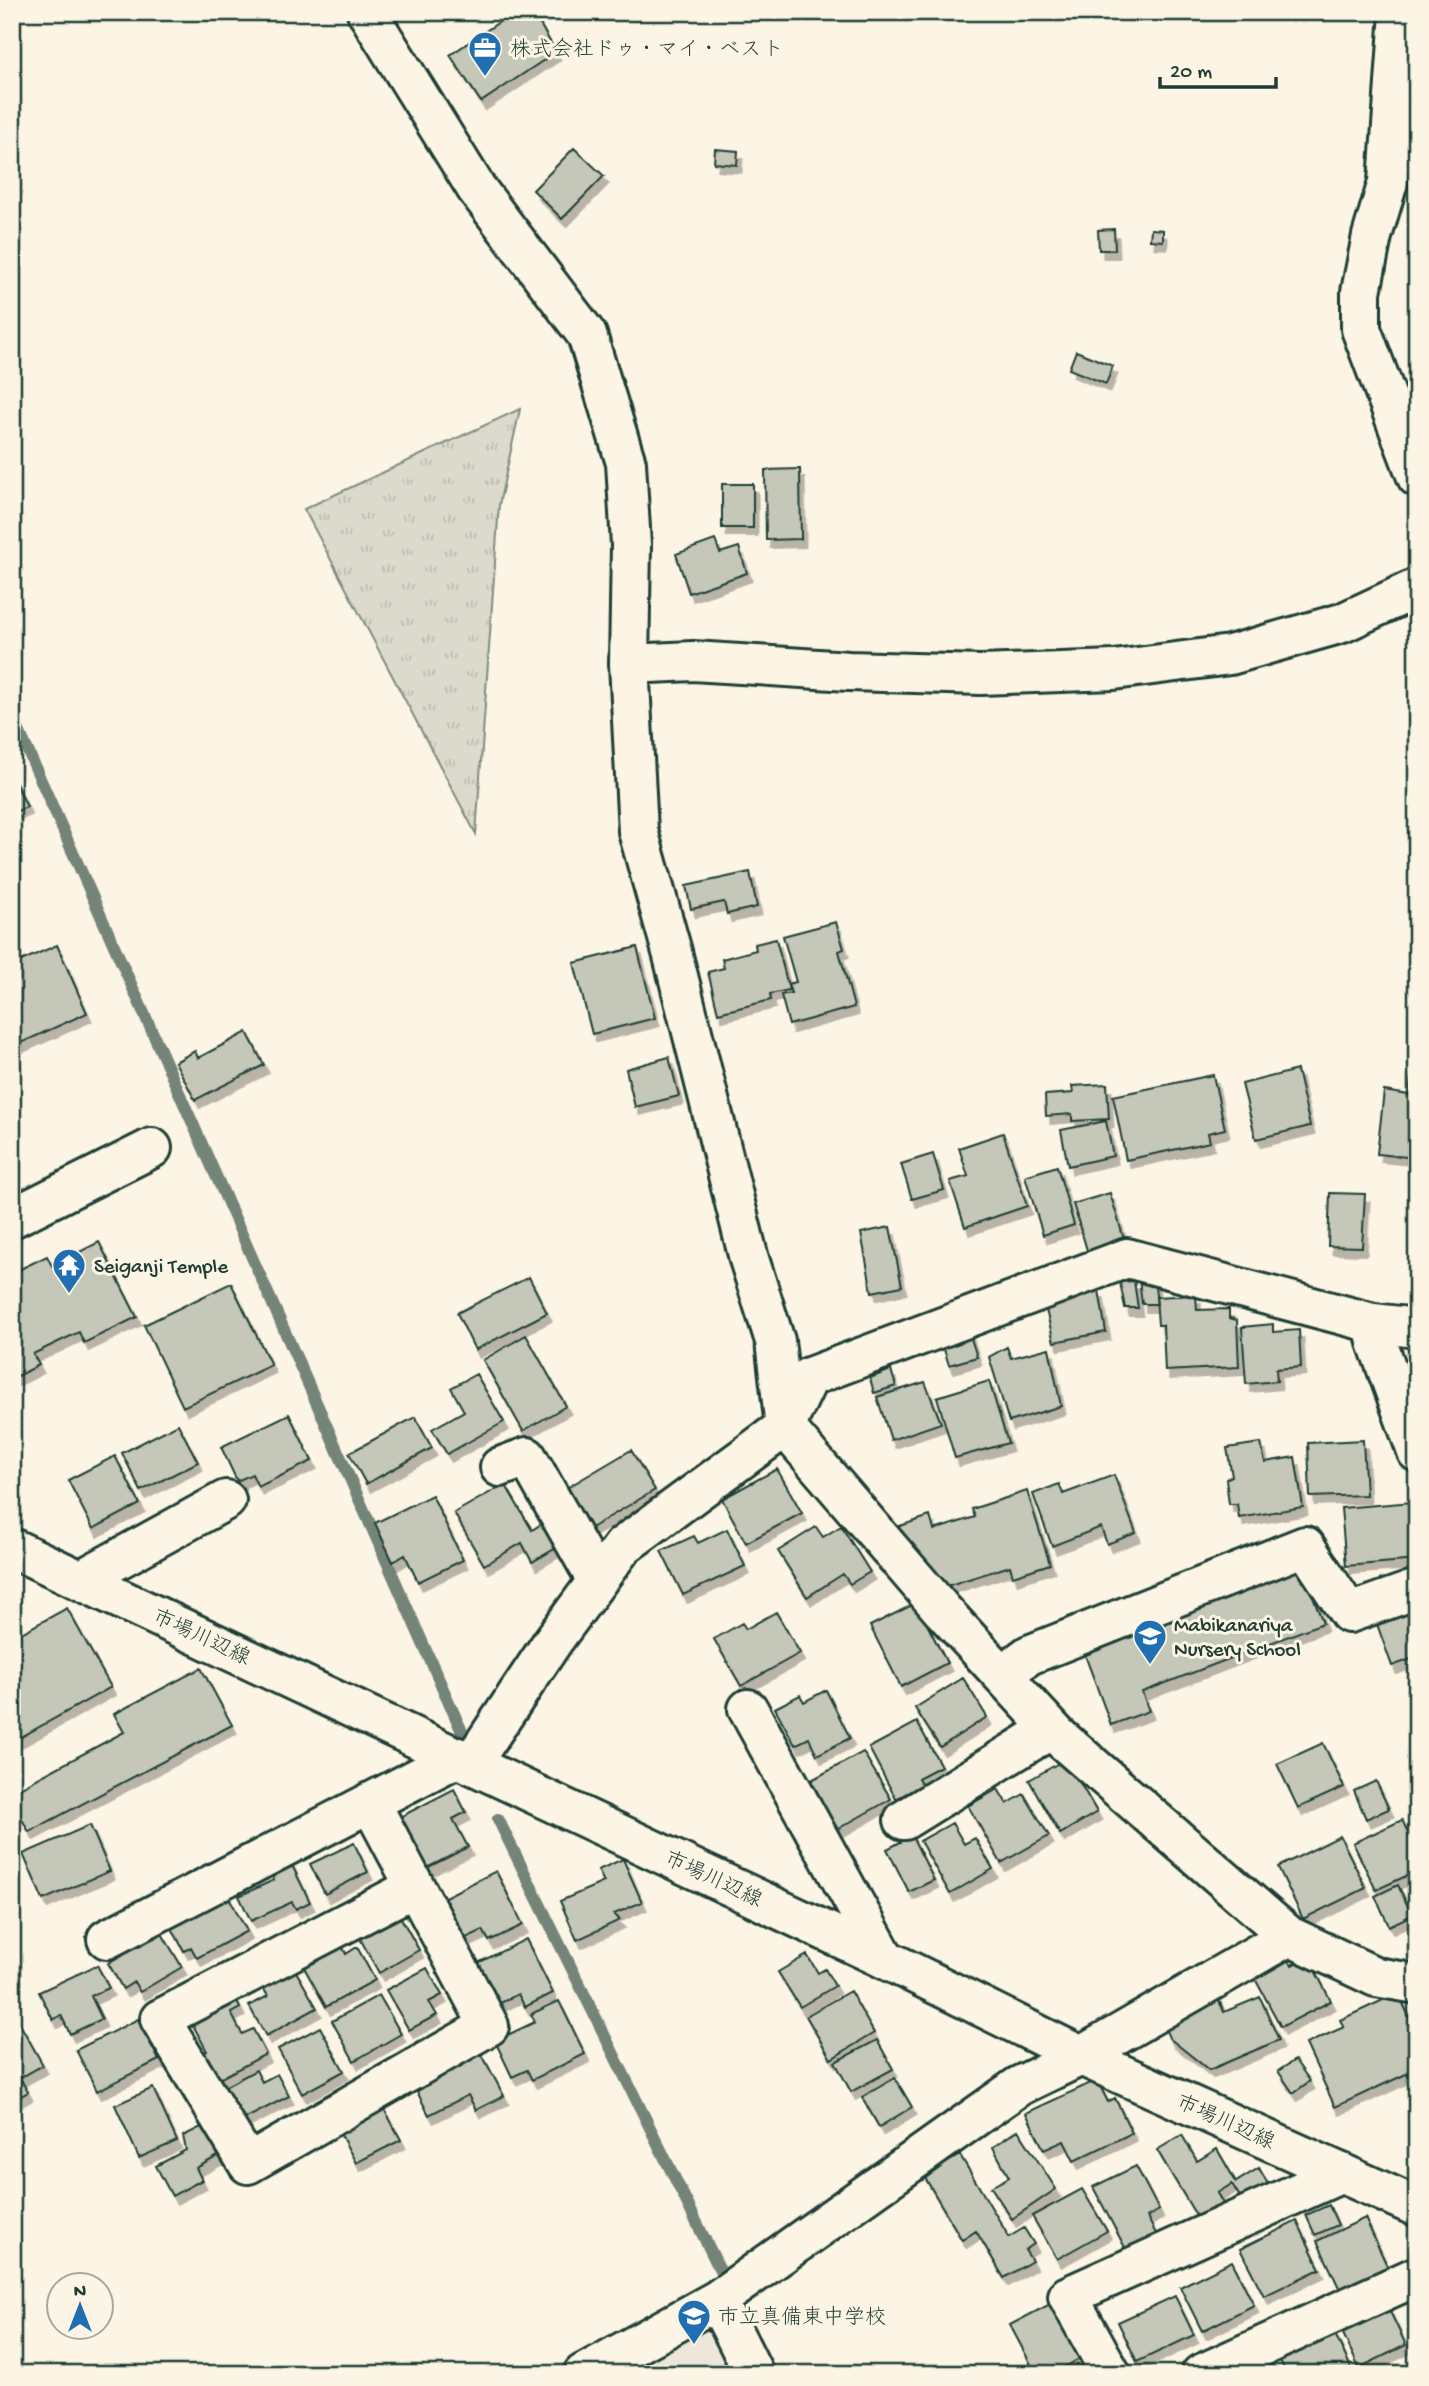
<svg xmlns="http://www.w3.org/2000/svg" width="1429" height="2386" viewBox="0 0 1429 2386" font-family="'Gochi Hand','Klee One',sans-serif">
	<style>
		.built { fill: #ece7d8 }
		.grass { fill: url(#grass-tufts); stroke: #7e8c80; stroke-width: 2 }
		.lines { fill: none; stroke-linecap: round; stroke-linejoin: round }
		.stream { stroke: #758479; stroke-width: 12 }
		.building { fill: #c5c7b9; stroke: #1f3d34; stroke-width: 2; filter: url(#shadow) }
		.minor-casing { stroke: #1f3d34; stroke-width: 44 }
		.major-casing { stroke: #1f3d34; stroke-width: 44 }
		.minor { stroke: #fcf5e5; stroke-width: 38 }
		.major { stroke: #fcf5e5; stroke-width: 38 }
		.labels { text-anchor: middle; stroke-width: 6; stroke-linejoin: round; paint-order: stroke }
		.poi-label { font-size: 21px; fill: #1f3d34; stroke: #fcf5e5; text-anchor: start }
		.street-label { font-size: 21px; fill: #1f3d34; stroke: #fcf5e5 }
	</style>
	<defs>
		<pattern id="grass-tufts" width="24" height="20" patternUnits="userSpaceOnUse" patternTransform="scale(1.75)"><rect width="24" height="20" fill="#dcdacc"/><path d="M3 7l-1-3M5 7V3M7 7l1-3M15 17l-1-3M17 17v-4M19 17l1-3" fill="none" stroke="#bcbcb0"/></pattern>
		<filter id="shadow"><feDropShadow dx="4.5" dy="8" stdDeviation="0" flood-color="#0004"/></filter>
	</defs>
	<rect width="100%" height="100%" fill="#fcf5e5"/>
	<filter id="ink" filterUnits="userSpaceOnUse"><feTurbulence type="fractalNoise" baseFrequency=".0143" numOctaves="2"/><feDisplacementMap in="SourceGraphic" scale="14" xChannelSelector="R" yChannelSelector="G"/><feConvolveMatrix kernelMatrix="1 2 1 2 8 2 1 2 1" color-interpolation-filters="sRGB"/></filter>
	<g filter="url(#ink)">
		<path class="built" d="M713 2318 741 2374H609Z"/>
		<path class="grass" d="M520 409 499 505 476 834 304 509Z"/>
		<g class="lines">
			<path class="stream" d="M12 715 463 1734
				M498 1819 721 2272"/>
		</g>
		<path class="building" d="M514 12H533L556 52 481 102 450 55Z
			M574 148 604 176 562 219 533 190Z
			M715 149 738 151 737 165 714 163Z
			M1114 229 1115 250H1099L1098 230Z
			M1151 229 1163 230V241L1150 240Z
			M1076 351 1113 366 1106 384 1069 369Z
			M800 469 801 539 766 540 765 470Z
			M722 484H753V528H722Z
			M715 540 720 553 739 547 747 573 689 593 676 554Z
			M12 775 27 807 12 813Z
			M750 872 757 907 727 914 724 902 691 909 686 886Z
			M836 922 844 949 839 951 854 1007 789 1025 781 995 791 993 788 984 796 982 783 936Z
			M776 939 789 990 770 994 771 1000 718 1013 708 972 724 968 722 959 756 950 755 944Z
			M57 945 87 1013 12 1047V965Z
			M637 947 655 1018 592 1034 574 963Z
			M247 1032 264 1065 195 1100 175 1062 195 1051 198 1058Z
			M669 1057 679 1096 635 1107 626 1069Z
			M1412 1066H1417V1158L1377 1154 1384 1091 1409 1095Z
			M1297 1070 1310 1126 1256 1139 1242 1084Z
			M1213 1075 1225 1129 1208 1133 1210 1142 1126 1160 1113 1096Z
			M1107 1084 1109 1119 1072 1121V1114L1046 1116 1045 1095 1073 1093 1072 1086Z
			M1106 1121 1113 1156 1068 1166 1061 1130Z
			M1003 1133 1027 1206 965 1227 950 1181 968 1176 959 1148Z
			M933 1154 944 1190 912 1199 901 1164Z
			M1057 1166 1074 1225 1043 1235 1025 1176Z
			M1110 1193 1127 1249 1090 1260 1073 1204Z
			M1330 1193 1365 1194 1362 1247 1328 1246Z
			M890 1227 902 1286 872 1292 861 1233Z
			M99 1242 137 1317 84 1343 79 1332 33 1354 39 1365 12 1379V1342L16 1340 12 1333V1273L47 1256 52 1266Z
			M529 1277 547 1313 475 1350 457 1313Z
			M1154 1278 1157 1304H1142L1139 1279Z
			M1134 1281 1138 1308H1125L1120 1282Z
			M231 1283 271 1365 183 1407 144 1325Z
			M1099 1290 1106 1332 1054 1342 1044 1302Z
			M1196 1295 1197 1310 1229 1309V1318L1237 1320 1239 1367 1165 1371 1163 1325H1158L1156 1297Z
			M1273 1324V1332L1299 1330 1301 1367 1276 1369 1277 1381 1246 1384 1242 1327Z
			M969 1332 977 1357 949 1365 941 1340Z
			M526 1335 566 1406 523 1431 483 1360Z
			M1007 1347 1011 1358 1049 1348 1061 1406 1009 1422 989 1357Z
			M891 1370 896 1386 874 1393 870 1378Z
			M476 1374 504 1422 447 1454 432 1429 464 1411 451 1388Z
			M989 1381 1008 1443 955 1458 937 1397Z
			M925 1382 941 1423 891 1440 877 1397Z
			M289 1414 312 1461 258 1487 252 1474 237 1481 221 1447Z
			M415 1417 432 1448 366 1484 349 1453Z
			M178 1424 198 1462 141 1491 122 1453Z
			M1363 1440 1366 1495 1310 1497 1308 1443Z
			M1261 1443 1265 1462 1295 1457 1303 1507 1239 1518 1237 1504H1229L1226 1479 1232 1476 1227 1448Z
			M631 1450 655 1490 589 1529 565 1489Z
			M115 1456 140 1504 93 1529 68 1480Z
			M777 1469 802 1513 746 1543 722 1499Z
			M1114 1475 1136 1533 1107 1544 1101 1527 1052 1546 1033 1494 1059 1484 1063 1494Z
			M505 1484 532 1530 543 1523 556 1548 532 1562 522 1543 484 1565 454 1513Z
			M1027 1491 1050 1564 1013 1576 1010 1566 940 1588 932 1566 911 1572 897 1527 930 1516 934 1530 975 1517 972 1509Z
			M432 1495 463 1560 418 1582 405 1555 393 1562 375 1523Z
			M1413 1502 1417 1560 1346 1566 1341 1508Z
			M841 1526 870 1572 850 1584 843 1574 807 1597 778 1551 816 1527 823 1537Z
			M727 1529 745 1566 683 1595 661 1551 694 1536 698 1543Z
			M1298 1555 1323 1623 1142 1692 1149 1711 1111 1725 1079 1639Z
			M1417 1596V1657L1392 1666 1373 1613Z
			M916 1603 947 1663 901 1687 870 1626Z
			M67 1608 111 1687 12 1742V1638Z
			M776 1612 800 1653 741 1686 714 1639 742 1623 746 1629Z
			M201 1668 232 1725 29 1832 12 1801V1792L124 1732 114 1714Z
			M963 1678 987 1717 940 1747 915 1708Z
			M826 1690 850 1738 817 1755 809 1738 795 1745 775 1708 800 1695 804 1702Z
			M917 1722 941 1766 918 1778 922 1785 896 1799 869 1748Z
			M1323 1743 1344 1787 1298 1808 1277 1764Z
			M863 1752 891 1799 836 1830 808 1782Z
			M1066 1759 1097 1812 1060 1834 1029 1780Z
			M1376 1781 1389 1809 1366 1819 1354 1791Z
			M454 1789 466 1812 453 1819 468 1847 427 1868 400 1817Z
			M998 1789 1007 1804 1024 1794 1049 1836 1001 1863 968 1806Z
			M1402 1820 1417 1851V1871L1376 1890 1353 1843Z
			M952 1823 964 1844 975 1838 993 1869 950 1894 920 1841Z
			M90 1825 110 1871 43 1900 23 1854Z
			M912 1836 934 1880 909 1892 887 1849Z
			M1340 1836 1366 1888 1303 1919 1278 1867Z
			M354 1843 368 1872 325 1894 310 1864Z
			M623 1859 642 1902 614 1914 620 1920 577 1940 560 1901 604 1882 598 1870Z
			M290 1861 310 1902 296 1909 292 1902 251 1921 239 1896 274 1880 270 1871Z
			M496 1871 523 1925 489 1941 483 1930 460 1941 439 1900Z
			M1398 1885 1412 1915 1389 1926 1375 1896Z
			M225 1890 247 1931 197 1958 191 1947 184 1951 172 1928 182 1922 178 1915Z
			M397 1911 419 1950 379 1973 357 1933Z
			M155 1922 182 1967 140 1992 134 1982 123 1989 108 1963 122 1955 117 1946Z
			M526 1939 553 1993 525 2007 518 1994 493 2007 472 1966Z
			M340 1942 346 1954 357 1947 375 1980 326 2007 301 1962Z
			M807 1955 818 1973 825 1969 835 1986 800 2007 778 1972Z
			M1308 1957 1331 2001 1281 2027 1253 1975 1285 1958 1292 1965Z
			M97 1965 109 1988 91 1996 102 2019 70 2034 61 2015 53 2020 39 1992Z
			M294 1968 317 2008 266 2036 249 2006 268 1996 262 1986Z
			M427 1968 442 1995 429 2002 437 2015 409 2030 386 1990Z
			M850 1991 874 2033 831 2059 806 2016Z
			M232 1992 240 2008 231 2013 242 2034 253 2029 266 2054 208 2085 193 2058 207 2051 188 2016Z
			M1398 1993 1417 2033V2069L1335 2107 1306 2044 1344 2027 1340 2020Z
			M1216 1994 1224 2012 1260 1997 1279 2040 1209 2070 1169 2038 1161 2017Z
			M379 1995 401 2034 354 2061 332 2021Z
			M559 2001 585 2054 532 2080 527 2070 512 2077 495 2041 535 2022 531 2014Z
			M138 2019 159 2060 97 2091 76 2050Z
			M20 2024 43 2065 20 2078 28 2092 12 2101V2028Z
			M320 2027 344 2071 302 2094 278 2049Z
			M877 2040 893 2069 851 2092 835 2062Z
			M479 2049 504 2096 476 2110 468 2095 429 2115 413 2084Z
			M1295 2060 1310 2081 1293 2093 1278 2071Z
			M256 2070 262 2082 277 2074 289 2096 235 2124 217 2091Z
			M895 2078 912 2107 879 2127 862 2097Z
			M1097 2080 1108 2102 1115 2098 1132 2133 1074 2161 1064 2141 1044 2150 1026 2113Z
			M153 2088 177 2141 139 2158 115 2105Z
			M381 2103 401 2140 356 2163 337 2128Z
			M207 2124 222 2154 196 2168 202 2180 172 2196 156 2166 186 2150 183 2136Z
			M1018 2130 1056 2189 1012 2219 991 2187 1009 2177 993 2147Z
			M1182 2135 1197 2161 1217 2149 1236 2182 1259 2168 1273 2193 1247 2208 1232 2184 1217 2193 1225 2207 1200 2222 1157 2150Z
			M960 2155 1009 2237 1024 2228 1034 2244 1025 2250 1032 2261 1004 2278 976 2231 962 2240 924 2176Z
			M1136 2166 1159 2210 1147 2217 1160 2241 1130 2257 1093 2187Z
			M1082 2189 1107 2231 1057 2259 1032 2216Z
			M1329 2205 1338 2225 1315 2235 1306 2215Z
			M1365 2218 1390 2272 1342 2294 1317 2241Z
			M1297 2221 1320 2269 1264 2296 1240 2249Z
			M1232 2261 1254 2305 1202 2331 1180 2287Z
			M1175 2296 1194 2335 1137 2362 1118 2322Z
			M1385 2301 1406 2345 1359 2368 1338 2323Z
			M1050 2304 1079 2359 1052 2374H1036L1010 2325Z
			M1334 2332 1352 2370 1344 2374H1287L1279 2359Z"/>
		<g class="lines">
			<defs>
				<path id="minor" d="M367 12 476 188 587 335 626 463 631 545 629 664 638 831 672 952 749 1259 775 1341 785 1427 943 1611 1058 1736 1289 1936 1376 1977 1417 1984
					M1400 12 1388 182 1372 236 1361 292V329L1417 477
					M629 664 693 661 849 671 981 675 1114 670 1230 655 1342 623 1417 588
					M12 1218 152 1148
					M1373 1323 1377 1342 1417 1452
					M500 1467 527 1457 597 1581
					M82 1579 226 1500
					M1002 1675 1029 1655 1305 1546 1349 1613 1417 1589
					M748 1709 885 1959
					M471 1764 553 1641 623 1546 785 1427 809 1377 1127 1258 1373 1323 1417 1328
					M370 1802 489 2026 248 2164 160 2019 415 1887
					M904 1820 1051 1729
					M107 1939 458 1757
					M717 2300 754 2374
					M583 2374 717 2300 1019 2086 1081 2056 1289 1936
					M1111 2374 1068 2296 1342 2173
					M1201 2374 1417 2276"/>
				<path id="major" d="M12 1548 885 1959 1081 2056 1417 2207"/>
			</defs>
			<use href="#minor" class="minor-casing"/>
			<use href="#major" class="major-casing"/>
			<use href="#minor" class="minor"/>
			<use href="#major" class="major"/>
		</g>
	</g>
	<defs>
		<symbol id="office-pin" viewBox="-11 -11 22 30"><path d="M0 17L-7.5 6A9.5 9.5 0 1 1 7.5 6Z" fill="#1f6fb2" stroke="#fcf5e5"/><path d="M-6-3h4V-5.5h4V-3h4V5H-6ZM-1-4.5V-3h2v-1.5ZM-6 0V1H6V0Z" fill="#fff"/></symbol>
		<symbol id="temple-pin" viewBox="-11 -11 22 30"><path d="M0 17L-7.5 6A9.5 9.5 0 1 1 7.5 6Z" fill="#1f6fb2" stroke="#fcf5e5"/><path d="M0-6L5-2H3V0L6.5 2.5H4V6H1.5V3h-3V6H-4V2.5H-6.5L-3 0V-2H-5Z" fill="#fff"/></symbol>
		<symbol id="school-pin" viewBox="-11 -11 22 30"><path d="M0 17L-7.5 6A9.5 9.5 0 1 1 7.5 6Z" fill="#1f6fb2" stroke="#fcf5e5"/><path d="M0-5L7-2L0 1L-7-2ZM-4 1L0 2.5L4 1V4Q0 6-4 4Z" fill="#fff"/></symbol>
	</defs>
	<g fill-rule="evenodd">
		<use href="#office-pin" x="466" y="29" width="38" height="52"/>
		<use href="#temple-pin" x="50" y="1246" width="38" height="52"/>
		<use href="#school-pin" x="1131" y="1617" width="38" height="52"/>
		<use href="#school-pin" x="675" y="2297" width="38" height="52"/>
	</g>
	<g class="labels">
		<g class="poi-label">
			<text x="510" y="55">株式会社ドゥ・マイ・ベスト</text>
			<text x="94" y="1272">Seiganji Temple</text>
			<text x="1174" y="1631">Mabikanariya<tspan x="1174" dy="24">Nursery School</tspan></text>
			<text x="718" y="2323">市立真備東中学校</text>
		</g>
		<g class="street-label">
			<text transform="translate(202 1636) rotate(25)" y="7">市場川辺線</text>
			<text transform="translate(714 1878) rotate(25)" y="7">市場川辺線</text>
			<text transform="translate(1226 2121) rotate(24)" y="7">市場川辺線</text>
		</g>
	</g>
	<rect width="1429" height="2386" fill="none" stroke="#fcf5e5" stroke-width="42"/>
	<rect x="21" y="21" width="1387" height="2344" fill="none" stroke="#1f3d34" stroke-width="2.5" filter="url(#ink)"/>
	<g transform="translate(80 2306)"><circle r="33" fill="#fcf5e5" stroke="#a4ab9e" stroke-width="2"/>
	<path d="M0-5L12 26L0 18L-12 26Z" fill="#1f6fb2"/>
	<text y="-10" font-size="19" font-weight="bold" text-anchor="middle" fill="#1f3d34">N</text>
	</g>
	<path d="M1160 77v10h116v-10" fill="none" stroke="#1f3d34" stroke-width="3.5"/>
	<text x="1170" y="77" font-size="21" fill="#1f3d34" stroke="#fcf5e5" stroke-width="5" paint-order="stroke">20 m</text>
</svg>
